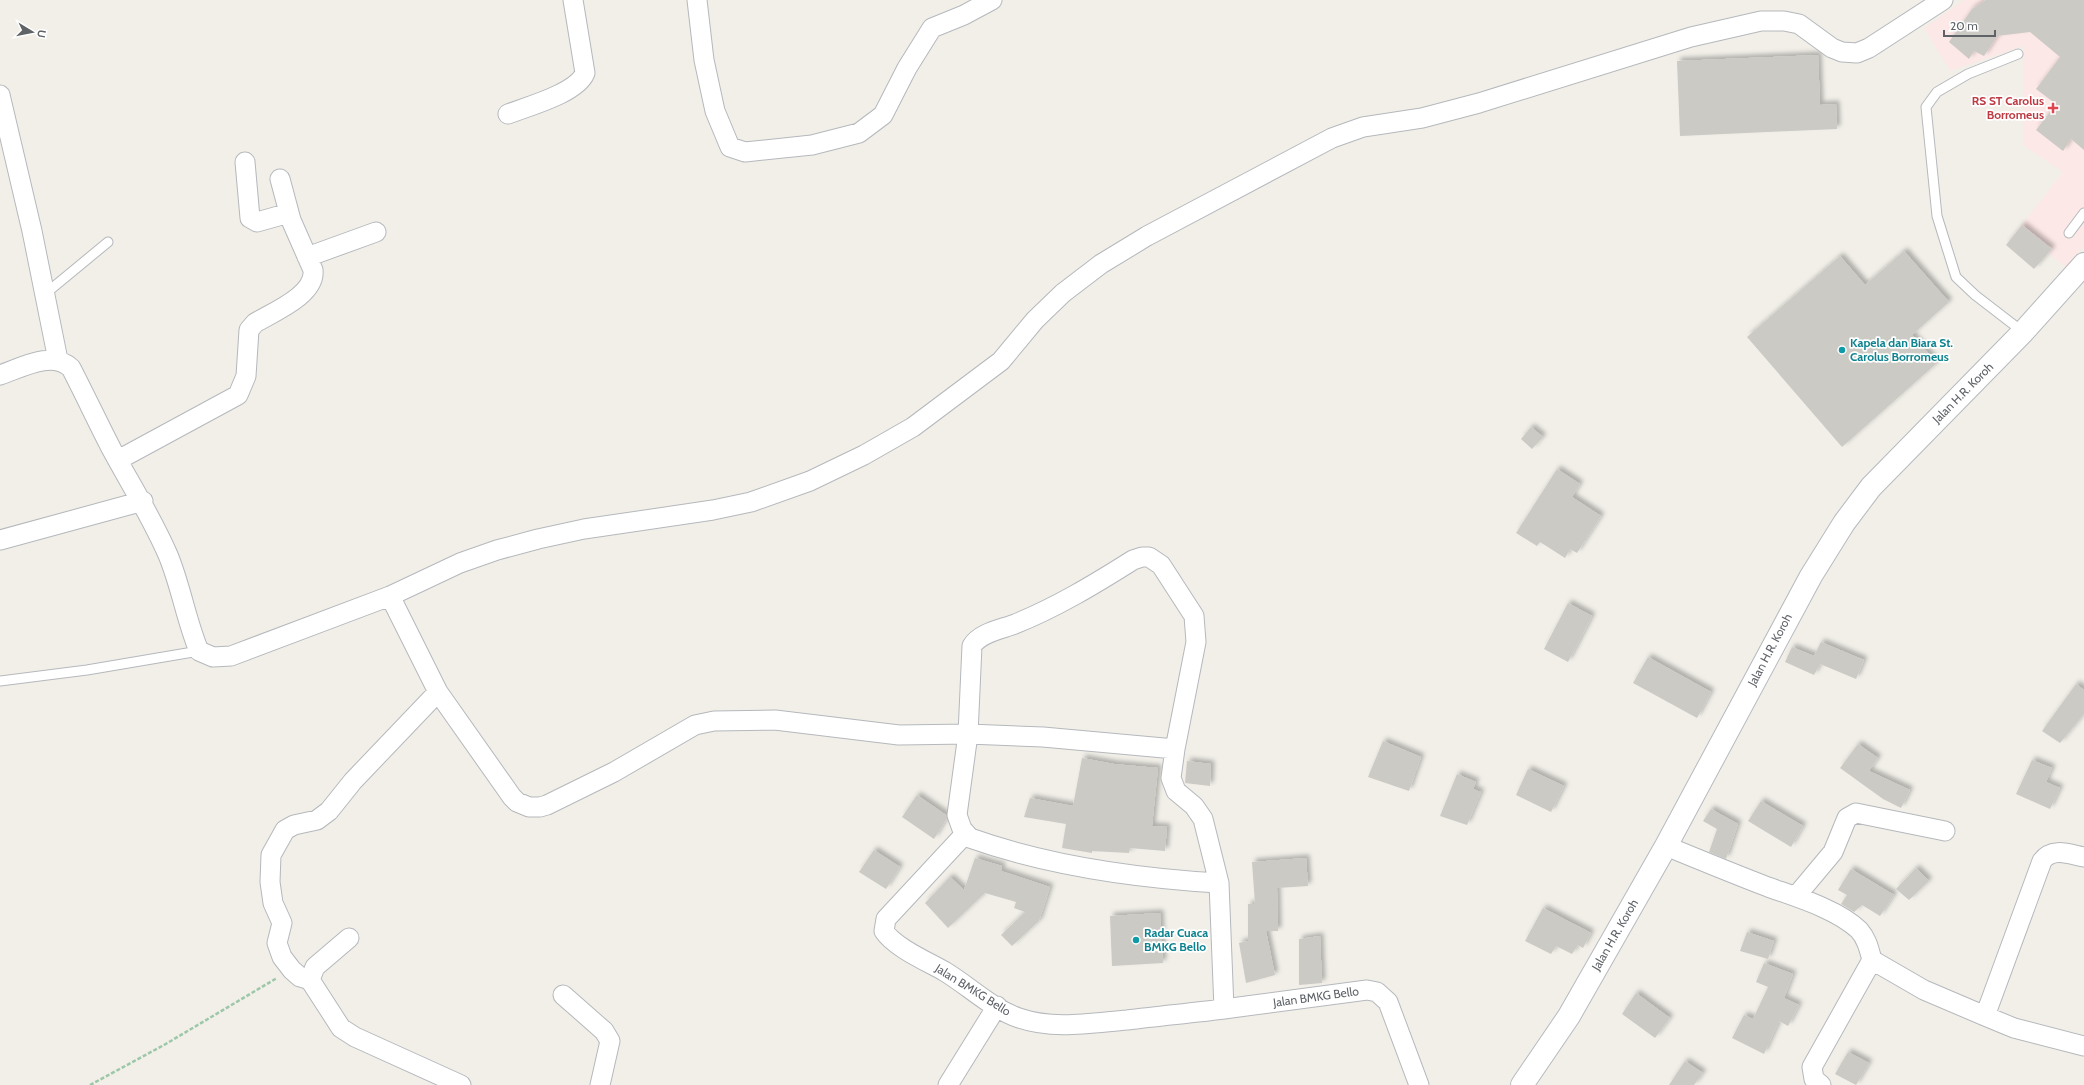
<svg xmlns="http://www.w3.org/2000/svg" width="2084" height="1085" viewBox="0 0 2084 1085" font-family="Cabin,sans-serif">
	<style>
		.medical { fill: #fce8e6 }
		.building { fill: #cccac5; filter: url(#shadow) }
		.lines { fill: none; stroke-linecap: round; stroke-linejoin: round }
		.service-casing { stroke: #b5b8bc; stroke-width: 11 }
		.minor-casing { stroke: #b5b8bc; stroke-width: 21 }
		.secondary-casing { stroke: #b6babf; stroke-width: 24 }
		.path { stroke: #9cc7a9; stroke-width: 2.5; stroke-dasharray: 4 2; stroke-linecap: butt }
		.service { stroke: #fff; stroke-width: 9 }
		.minor { stroke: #fff; stroke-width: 19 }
		.secondary { stroke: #fff; stroke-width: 22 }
		.health-dot { fill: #e0444e; stroke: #fff; stroke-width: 1.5 }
		.culture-dot { fill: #0f9aa8; stroke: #fff; stroke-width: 1.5 }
		.labels { text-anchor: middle; stroke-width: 3.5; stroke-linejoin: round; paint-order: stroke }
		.health-label { font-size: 12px; font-weight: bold; fill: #be3a42; stroke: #fff; text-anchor: end }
		.culture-label { font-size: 12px; font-weight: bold; fill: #0d838f; stroke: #fff; text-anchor: start }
		.street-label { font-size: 12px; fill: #5f6368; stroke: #fff }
	</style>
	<defs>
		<filter id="shadow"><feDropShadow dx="3.5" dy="-3.5" stdDeviation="2" flood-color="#0004"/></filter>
	</defs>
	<rect width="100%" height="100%" fill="#f1efe8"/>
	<path class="medical" d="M1964 0H2084V246L2067 268 2048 253 2034 269 2006 245 2063 172 2023 145V46L1950 71 1924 28Z"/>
	<path class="building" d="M1986 0H2084V150L2071 139 2063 151 2036 130 2056 104 2036 89 2060 57 2030 32 1997 36 1984 56 1974 51 1969 59 1949 42 1972 9Z
		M1818 55 1820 105 1836 104 1837 129 1680 136 1677 61Z
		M2022 225 2052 249 2034 269 2006 245Z
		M1904 251 1949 302 1912 335 1937 363 1842 447 1747 337 1840 256 1865 285Z
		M1531 427 1543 437 1532 449 1521 439Z
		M1557 469 1580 484 1572 497 1601 516 1577 553 1570 549 1565 558 1540 542 1537 546 1516 533Z
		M1568 603 1592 616 1568 662 1544 649Z
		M1821 642 1864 660 1856 679 1820 664 1814 675 1785 662 1792 647 1814 656Z
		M1648 657 1711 692 1697 718 1633 683Z
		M2076 684 2084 690V714L2060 743 2042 731Z
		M1383 741 1421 757 1409 791 1368 777Z
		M1858 744 1878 758 1869 771 1910 790 1901 808 1883 799 1840 768Z
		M1082 758 1114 764 1158 768 1152 826 1167 827 1165 851 1130 848 1129 853 1092 851V853L1062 848 1066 824 1024 817 1030 798 1073 806Z
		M2032 760 2052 768 2046 782 2060 788 2050 809 2016 794Z
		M1187 761 1211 764 1210 786 1185 783Z
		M1528 769 1564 786 1551 812 1516 795Z
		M1457 774 1476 782 1473 789 1481 792 1467 825 1440 816Z
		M917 795 946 815 947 818 934 839 902 817Z
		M1761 801 1803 826 1791 847 1748 821Z
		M1711 809 1738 824 1726 859 1709 852 1717 829 1703 821Z
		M874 850 900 867 886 889 859 872Z
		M975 858 1002 866 1001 871 1050 887 1039 921 1012 946 1001 935 1025 912 1014 908 1016 902 985 893 948 928 925 903 950 877 964 890Z
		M1306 858 1308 886 1277 888 1278 931H1266L1275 975 1246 983 1239 943 1248 941V904H1255L1252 862Z
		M1916 868 1929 881 1909 900 1896 889Z
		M1851 869 1894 895 1880 916 1862 905 1854 912 1841 904 1847 895 1838 890Z
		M1543 908 1591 933 1583 948 1578 945 1572 954 1556 946 1551 954 1525 941Z
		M1160 913 1163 963 1112 966 1110 916Z
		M1747 932 1774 941 1768 959 1740 951Z
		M1320 936 1322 983 1299 985V939Z
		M1764 963 1793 974 1784 998 1799 1005 1788 1026 1779 1021 1764 1054 1732 1038 1744 1015 1753 1019 1768 987 1756 982Z
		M1636 993 1670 1018 1655 1038 1622 1014Z
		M1848 1052 1869 1063 1856 1085 1835 1074Z
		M1685 1061 1703 1073 1694 1085H1669Z"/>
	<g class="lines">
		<defs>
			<path id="service" d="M2018 54 1968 74 1937 92 1926 107 1937 216 1956 277 1975 295 2023 332
				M2069 233 2084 213
				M45 294 108 242
				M0 681 87 670 199 651"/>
			<path id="minor" d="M697 0 704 60 715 111 730 147 745 152 812 145 859 133 883 115 907 68 932 28 964 15 992 0
				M0 95 32 231 58 360
				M508 114C529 106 577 93 585 73L573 0
				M245 162 250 218 257 222 289 213
				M307 257 376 232
				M0 375C21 368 52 350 71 368 85 395 98 423 112 450 131 485 152 518 168 555 181 586 186 620 199 651L213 657 231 656 390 596 460 563 497 550 538 539 584 529 713 510 751 502 810 481 864 455 913 427 1001 361 1035 320 1063 293 1101 264 1147 236 1332 138 1363 127 1422 118 1479 103 1691 37 1761 21H1784L1799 24 1832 48 1842 52 1857 53 1869 48 1943 0
				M118 460 238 395 246 376 249 330 255 323C273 312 316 295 313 270L291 220 280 179
				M0 540 143 501
				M390 596 438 692 512 797 517 802 529 807H540L547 805 614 772 695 725 714 721 775 720 899 735 968 734 957 815 962 829 970 838C1049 866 1135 878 1219 883
				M438 692 353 781 329 811 317 820 294 825 285 830 271 855 270 882 273 903 282 923 277 943 282 957 292 970 300 977 310 980 341 1028 355 1037 461 1085
				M1175 749 1043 737 968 734 972 646C979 633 1002 629 1015 624 1057 607 1095 584 1133 560L1142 557H1149L1161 565 1194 616 1196 642 1175 749 1171 778 1176 791 1194 806 1203 819 1219 883 1224 1009 1367 990 1377 992 1388 1002 1419 1085
				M965 834 886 919 884 931C894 947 928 962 944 971 969 986 992 1009 1019 1018 1054 1030 1091 1023 1127 1020 1159 1016 1192 1013 1224 1009
				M1666 846C1700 860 1734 874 1768 887 1796 897 1837 909 1859 930 1867 939 1869 949 1872 960
				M1797 895 1833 852 1847 818 1856 813 1945 831
				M310 980 315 967 349 938
				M563 995 604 1031 610 1041 600 1085
				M1985 1016 2014 1028 2084 1046
				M948 1085 997 1006
				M1821 1085 1814 1079 1812 1067 1872 960 1924 990 1985 1016 2042 861C2052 847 2069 854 2084 857"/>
			<path id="secondary" d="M1522 1085 1569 1016 1666 846 1811 576 1844 523 1871 487 2023 332 2084 264"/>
		</defs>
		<use href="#service" class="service-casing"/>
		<use href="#minor" class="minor-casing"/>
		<use href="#secondary" class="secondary-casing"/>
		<path class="path" d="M90 1085 164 1045 277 978"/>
		<use href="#service" class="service"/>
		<use href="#minor" class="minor"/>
		<use href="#secondary" class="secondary"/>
	</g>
	<path class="health-dot" d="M2051 102h4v4h4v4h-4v4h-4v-4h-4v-4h4z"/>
	<g class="culture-dot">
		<circle cx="1842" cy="350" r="4"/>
		<circle cx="1136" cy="940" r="4"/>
	</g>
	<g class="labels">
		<g class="health-label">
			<text x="2044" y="105">RS ST Carolus<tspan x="2044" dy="14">Borromeus</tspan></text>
		</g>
		<g class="culture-label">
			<text x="1850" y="347">Kapela dan Biara St.<tspan x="1850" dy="14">Carolus Borromeus</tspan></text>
			<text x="1144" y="937">Radar Cuaca<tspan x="1144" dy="14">BMKG Bello</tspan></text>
		</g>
		<g class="street-label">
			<text transform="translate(1963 393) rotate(-45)" y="4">Jalan H.R. Koroh</text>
			<text transform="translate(1770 650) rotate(-62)" y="4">Jalan H.R. Koroh</text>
			<text transform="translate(1615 935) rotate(-60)" y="4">Jalan H.R. Koroh</text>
			<text transform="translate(973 990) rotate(32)" y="4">Jalan BMKG Bello</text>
			<text transform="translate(1316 997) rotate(-8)" y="4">Jalan BMKG Bello</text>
		</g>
	</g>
	<g transform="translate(32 32) rotate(100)" stroke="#ffffff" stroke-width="3" paint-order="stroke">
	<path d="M0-3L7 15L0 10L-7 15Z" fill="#5f6368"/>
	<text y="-6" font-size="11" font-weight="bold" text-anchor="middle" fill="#5f6368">U</text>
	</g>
	<path d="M1944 30v6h51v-6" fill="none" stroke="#5f6368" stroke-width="2"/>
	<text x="1950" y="30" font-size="12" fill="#5f6368" stroke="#ffffff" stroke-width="3" paint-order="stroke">20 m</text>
</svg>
